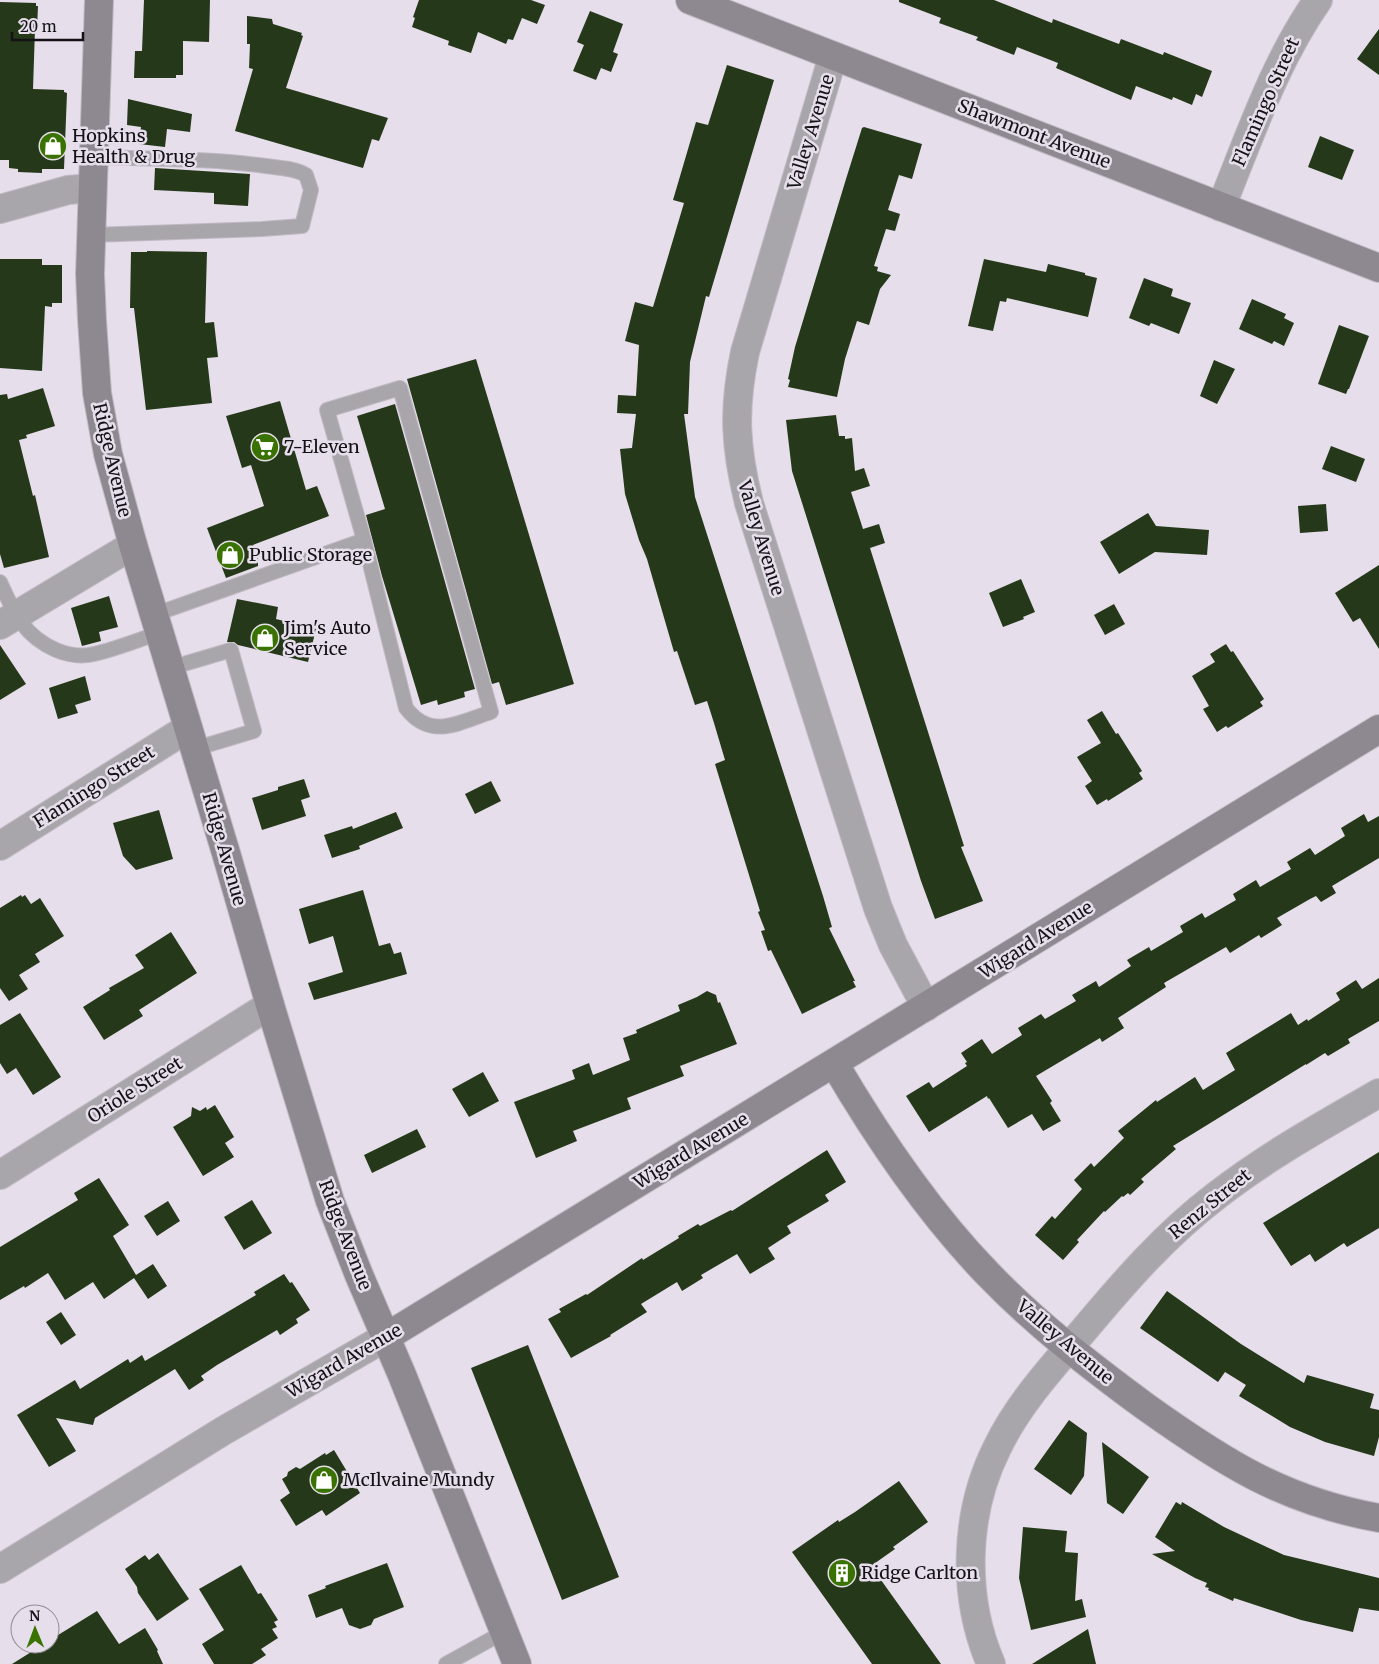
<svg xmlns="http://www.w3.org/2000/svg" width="1379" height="1664" viewBox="0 0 1379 1664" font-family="Merriweather,serif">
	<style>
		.building { fill: #25381a }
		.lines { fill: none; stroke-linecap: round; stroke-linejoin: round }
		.lane-casing { stroke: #c0b9c4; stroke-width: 16 }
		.street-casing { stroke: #c0b9c4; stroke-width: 30 }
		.secondary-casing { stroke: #c0b9c4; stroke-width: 30 }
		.lane { stroke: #a9a6ab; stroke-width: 14 }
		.street { stroke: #a9a6ab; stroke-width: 28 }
		.secondary { stroke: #8e8990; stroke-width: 28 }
		.labels { text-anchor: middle; stroke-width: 5; stroke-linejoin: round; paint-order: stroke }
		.street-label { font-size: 18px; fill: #141216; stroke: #e6deea }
		.poi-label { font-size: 18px; fill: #141216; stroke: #e6deea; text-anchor: start }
	</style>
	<rect width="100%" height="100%" fill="#e6deea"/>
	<path class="building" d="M144 0H210L209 42 183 41V75H176V78H134L135 51H142Z
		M419 0H531L545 5 537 24 522 18 513 40 508 39 506 44 478 32 471 53 448 45 449 41 412 27 415 18 413 17Z
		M899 0H994L1052 23 1053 19 1119 44 1121 39 1163 55 1164 52 1212 71 1202 97 1196 94 1192 105 1173 97 1172 100 1136 86 1131 100 1056 68 1058 63 1017 47 1014 55 976 40 978 37 939 23 941 18 899 2Z
		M0 2 36 3V6H38L37 29H35L33 89 64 90V92L67 93 64 169H42V173L18 172V169L9 168V160H0Z
		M590 11 623 24 613 52 618 54 611 72 601 68 596 80 573 71 584 45 577 42Z
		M247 16 272 19 273 24 302 33 301 35 303 36 286 88 388 118 379 141 372 139 363 168 235 131 253 69 249 68 250 44H247Z
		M1379 29V75L1357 59Z
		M727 65 774 80 709 297 706 296 690 362 688 414H684L695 497 823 896 832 927 829 928 855 981H853L856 987 802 1014 771 950 768 951 761 931 765 930 758 912 760 911 715 764 725 760 714 723 707 701 695 705 677 651 674 652 647 559 639 540 625 494 620 449 632 448 636 414 617 413 618 395 636 396 639 345 625 341 635 302 653 307 684 203 673 200 696 122 708 125Z
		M128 99 192 114 190 132 167 129 165 147 139 144 141 127 127 125Z
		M864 127 922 144 912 179 899 175 888 210 900 214 895 231 886 229 874 266 878 267 877 271 891 275 880 289 869 325 857 321 845 359 837 397 788 387 790 380 788 379 795 347 846 179 862 128Z
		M1320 136 1354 150 1342 180 1308 167Z
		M155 168 250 174 248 206 214 204V193L154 190Z
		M147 251 207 252 205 323 214 322 218 357 207 358 212 403 146 410 134 308H130L131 252H147Z
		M0 259H42V265H62V303H52V307L45 306 42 371 0 368Z
		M984 259 1046 272 1048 264 1085 273V275L1097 278 1088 317 1007 298 1006 302 1000 301 993 331 968 326Z
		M1144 278 1173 289 1171 296 1191 303 1179 334 1151 323 1149 326 1129 318Z
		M1252 299 1286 314 1284 318 1294 323 1284 346 1274 341 1272 344 1239 329Z
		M1339 325 1369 336 1349 389H1348L1346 394 1318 384Z
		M476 359 574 684 506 705 499 682 492 684 407 379Z
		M1214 360 1235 369 1217 404 1200 396Z
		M43 388 55 426 26 435 27 438 19 440 33 496 35 495 49 557 4 568 0 554V395L7 394 8 399Z
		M280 401 306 490 317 486 329 516 253 545 258 558V566L226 578 207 528 264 506 251 465 242 468 226 416Z
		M395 404 475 689 464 692 465 697 438 705 437 700 421 705 382 576 366 515 385 509 357 416Z
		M836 415 839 436H845V439L852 438 855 471 864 468 870 486 851 492 863 529 879 524 885 543 870 548 964 846 961 847 983 901 935 919 921 881 792 471 786 420Z
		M1331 446 1365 459 1356 482 1322 469Z
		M1326 504 1328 531 1300 533 1298 506Z
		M1148 513 1156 526 1209 530 1207 555 1155 552 1119 574 1100 542Z
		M1379 565V649L1360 618 1353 622 1335 593Z
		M1021 579 1035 612 1023 617 1024 619 1003 627 989 593Z
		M109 596 118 627 99 632 101 641 82 646 71 608Z
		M237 599 278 607 276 619 316 629 308 662 238 645 234 642H227Z
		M1114 604 1125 624 1105 635 1094 615Z
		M1226 644 1231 652 1233 651 1264 699 1260 702 1263 706 1228 728 1226 726 1217 732 1203 709 1209 706 1192 676 1215 662 1210 654Z
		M0 645 26 684 0 700Z
		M85 676 91 700 75 705 78 713 58 719 49 688Z
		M1102 711 1116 734 1118 733 1142 771 1139 773 1143 779 1108 801 1107 799 1097 805 1085 786 1092 781 1077 757 1101 743 1087 720Z
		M304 779 310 797 301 800 306 816 262 830 252 798 278 790V787Z
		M491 781 501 801 475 814 465 794Z
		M159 810 173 859 136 870 123 856 113 823Z
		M396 812 403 828 359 846 360 849 332 858 324 835 352 826 353 829Z
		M1364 814 1368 822 1379 816V858L1332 886 1336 893 1321 902 1316 896 1310 899 1277 918 1282 925 1261 938 1259 935 1230 953 1226 947 1164 983 1166 987 1118 1018 1124 1028 1102 1042 1100 1038 1036 1076 1052 1101 1050 1103 1061 1121 1043 1131 1032 1114 1008 1128 989 1098 988 1099 987 1096 929 1132 906 1096 929 1082 933 1088 967 1066 965 1063 967 1062 961 1053 982 1039 992 1054 1022 1035 1018 1028 1041 1014 1045 1019 1076 1001 1072 995 1096 981 1099 987 1131 966 1127 960 1149 947 1151 951 1183 932 1180 926 1202 913 1205 918 1236 900 1233 894 1256 880 1260 887 1291 869 1287 862 1310 848 1315 855 1345 836 1341 828Z
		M363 890 379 946 390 943 394 954 401 952 407 974 314 1000 308 983 343 972 333 936 309 944 299 909Z
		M21 895 22 897 25 895 31 904 40 898 64 936 35 954 40 962 19 975 28 989 9 1001 0 988V908Z
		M171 932 197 973 139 1010 143 1016 104 1040 83 1007 110 990 109 988 144 968 135 955Z
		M1379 978V1021L1348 1039 1350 1043 1328 1056 1325 1053 1306 1065V1064L1173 1146 1176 1149 1141 1179 1144 1182 1130 1195 1128 1193 1123 1197 1122 1196 1105 1212 1104 1211 1077 1240 1079 1242 1063 1260 1035 1235 1052 1216 1055 1219 1082 1189 1074 1180 1091 1163 1094 1167 1124 1138 1118 1131 1156 1100 1157 1102 1195 1077 1203 1090 1235 1070 1226 1053 1291 1013 1298 1025 1307 1019 1308 1021 1340 1000 1336 993 1356 980 1362 989Z
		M707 991 716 995 718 1003 720 1002 737 1044 680 1066 684 1076 627 1098 631 1109 573 1131 577 1141 536 1158 514 1102 575 1079 572 1070 589 1063 593 1075 630 1060 623 1038 637 1033 636 1030 680 1011 678 1005 697 997Z
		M20 1013 61 1077 33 1095 16 1068 7 1074 0 1063V1025Z
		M483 1072 499 1101 469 1117 452 1089Z
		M215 1105 234 1137 225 1143 234 1157 203 1176 173 1127 191 1116 192 1107 200 1111 206 1107 207 1110Z
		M417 1129 426 1147 372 1173 364 1155Z
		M827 1150 846 1182 825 1195 829 1201 787 1226 791 1233 768 1248 775 1259 750 1274 737 1254 701 1275 703 1278 682 1291 677 1282 641 1304 647 1312 610 1335 611 1336 571 1358 548 1319 561 1312 559 1309 586 1294 587 1295 642 1258 643 1260 679 1238 678 1236 698 1224 700 1226 731 1210 732 1211Z
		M1379 1152V1228L1347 1247 1344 1243 1315 1262 1310 1254 1291 1266 1263 1223Z
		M99 1178 129 1225 113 1236 136 1275 153 1264 167 1286 148 1299 134 1278 104 1299 93 1282 65 1300 48 1273 25 1288 24 1286 0 1300V1247L78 1200 74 1193Z
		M252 1200 272 1233 244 1250 224 1217Z
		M168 1201 180 1221 157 1236 144 1216Z
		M284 1274 290 1283 292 1282 310 1310 296 1319 298 1323 280 1335 277 1330 217 1365 201 1376 204 1380 189 1390 175 1369 95 1418 93 1425 56 1418 76 1451 49 1467 17 1415 75 1380 80 1389 128 1359 130 1363 142 1355 145 1361 256 1295 254 1292Z
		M1167 1291 1241 1344 1304 1383 1307 1375 1374 1394 1370 1408 1379 1410V1437L1374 1456 1325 1442 1290 1427 1239 1396 1246 1385 1225 1372 1218 1382 1140 1328Z
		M61 1312 76 1335 61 1345 46 1322Z
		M528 1345 619 1577 562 1600 471 1368Z
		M1069 1420 1087 1433 1084 1476 1071 1495 1034 1469Z
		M1102 1442 1149 1477 1123 1514 1107 1503Z
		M334 1450 360 1493 326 1516 322 1510 296 1526 280 1500 290 1493 282 1479 287 1476 288 1472 296 1467 300 1469 325 1453 326 1455Z
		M899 1481 928 1522 893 1547 895 1549 871 1566 941 1664H872L792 1552 838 1520 839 1522 855 1512Z
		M1176 1502 1181 1505 1182 1502 1224 1527 1284 1555 1379 1578V1611L1359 1608 1353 1632 1301 1620 1234 1598 1233 1601 1208 1590 1209 1588 1205 1587 1207 1583 1195 1578 1152 1554 1175 1551 1155 1537Z
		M1023 1527 1067 1531 1065 1552 1078 1553 1075 1601 1082 1599 1086 1617 1031 1630 1019 1578Z
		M158 1553 189 1599 157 1621 138 1593 137 1587 125 1569 145 1555 149 1560Z
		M387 1563 404 1607 374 1619 371 1625 360 1629 349 1625 342 1608 316 1618 308 1595 326 1588 325 1586Z
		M241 1565 258 1594 261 1593 278 1620 274 1622 277 1627 272 1629 278 1638 261 1649 266 1655 252 1664H214L202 1644 224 1630 199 1589Z
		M97 1611 119 1644 145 1628 158 1650 157 1651 163 1664H12L44 1644H50V1640Z
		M1088 1629 1096 1664H1032Z"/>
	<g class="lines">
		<defs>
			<path id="lane" d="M91 235 262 229 302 226 311 190 306 175C295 168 279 168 266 166 209 158 151 159 94 157
				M400 388 491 712C460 722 431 741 406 708L364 540 327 410Z
				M0 582C14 613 24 636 56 650 68 655 81 657 94 654 116 649 138 640 159 633
				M153 615 364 540
				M170 668 231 650 254 731 194 749
				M446 1664 504 1632"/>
			<path id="street" d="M833 56 745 352C733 409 735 447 749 503L878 908 893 945 926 1007
				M1221 207C1250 136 1274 63 1318 0
				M0 209 68 190 92 188
				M0 625 133 545
				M0 846 188 728
				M0 1175 270 1005
				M0 1569 223 1431 386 1337
				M991 1664C962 1597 964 1514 997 1448 1018 1404 1053 1366 1084 1330 1125 1281 1166 1234 1216 1196 1267 1156 1324 1125 1379 1093"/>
			<path id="secondary" d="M99 0 90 274 92 320 97 393 108 454 133 545 226 853 270 1005 330 1201 359 1275 402 1375 517 1664
				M690 0 1379 268
				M834 1063C878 1138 927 1211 987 1273 1035 1323 1090 1366 1146 1407 1223 1462 1284 1501 1379 1518
				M386 1337 1379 729"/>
		</defs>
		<use href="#lane" class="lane-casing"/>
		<use href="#street" class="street-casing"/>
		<use href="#secondary" class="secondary-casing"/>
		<use href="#lane" class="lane"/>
		<use href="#street" class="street"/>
		<use href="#secondary" class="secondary"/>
	</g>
	<defs>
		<symbol id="shop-disc" viewBox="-11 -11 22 22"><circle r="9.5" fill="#397200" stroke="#e6deea"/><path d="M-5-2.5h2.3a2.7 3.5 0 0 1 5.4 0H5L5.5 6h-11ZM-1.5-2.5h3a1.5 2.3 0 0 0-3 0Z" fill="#fff"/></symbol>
		<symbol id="supermarket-disc" viewBox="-11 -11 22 22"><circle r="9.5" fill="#397200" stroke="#e6deea"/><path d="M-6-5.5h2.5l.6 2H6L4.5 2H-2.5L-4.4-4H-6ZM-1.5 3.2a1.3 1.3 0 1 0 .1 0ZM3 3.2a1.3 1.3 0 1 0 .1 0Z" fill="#fff"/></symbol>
		<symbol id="building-disc" viewBox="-11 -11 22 22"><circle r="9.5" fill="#397200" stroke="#e6deea"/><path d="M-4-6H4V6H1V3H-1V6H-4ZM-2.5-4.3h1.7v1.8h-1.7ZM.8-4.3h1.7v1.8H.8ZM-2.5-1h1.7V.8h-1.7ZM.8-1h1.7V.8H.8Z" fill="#fff"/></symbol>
	</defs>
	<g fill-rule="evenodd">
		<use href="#shop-disc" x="37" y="130" width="32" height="32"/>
		<use href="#supermarket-disc" x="249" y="431" width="32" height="32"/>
		<use href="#shop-disc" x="214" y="539" width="32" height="32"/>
		<use href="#shop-disc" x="249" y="622" width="32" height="32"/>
		<use href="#shop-disc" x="308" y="1464" width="32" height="32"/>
		<use href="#building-disc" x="826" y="1557" width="32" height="32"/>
	</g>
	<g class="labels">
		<g class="street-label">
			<text transform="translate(1266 102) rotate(-66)" y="6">Flamingo Street</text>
			<text transform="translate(811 132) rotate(-73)" y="6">Valley Avenue</text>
			<text transform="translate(1034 134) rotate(21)" y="6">Shawmont Avenue</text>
			<text transform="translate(112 460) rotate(77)" y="6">Ridge Avenue</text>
			<text transform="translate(761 538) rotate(73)" y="6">Valley Avenue</text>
			<text transform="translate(94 787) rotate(-32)" y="6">Flamingo Street</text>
			<text transform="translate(224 849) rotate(74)" y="6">Ridge Avenue</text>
			<text transform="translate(1036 940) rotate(-32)" y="6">Wigard Avenue</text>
			<text transform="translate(135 1090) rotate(-32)" y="6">Oriole Street</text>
			<text transform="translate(691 1151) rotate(-31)" y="6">Wigard Avenue</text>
			<text transform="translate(1210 1204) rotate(-39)" y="6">Renz Street</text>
			<text transform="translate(345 1235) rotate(69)" y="6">Ridge Avenue</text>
			<text transform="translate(1065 1342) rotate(40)" y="6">Valley Avenue</text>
			<text transform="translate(344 1361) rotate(-30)" y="6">Wigard Avenue</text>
		</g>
		<g class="poi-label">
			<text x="72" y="142">Hopkins<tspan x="72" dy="21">Health &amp; Drug</tspan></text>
			<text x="284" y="453">7-Eleven</text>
			<text x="249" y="561">Public Storage</text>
			<text x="284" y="634">Jim's Auto<tspan x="284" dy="21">Service</tspan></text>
			<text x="343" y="1486">McIlvaine Mundy</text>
			<text x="861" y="1579">Ridge Carlton</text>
		</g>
	</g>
	<g transform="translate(35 1629) rotate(359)"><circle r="24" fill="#e6deea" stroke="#928c95"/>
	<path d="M0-4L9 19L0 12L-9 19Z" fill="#397200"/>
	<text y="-8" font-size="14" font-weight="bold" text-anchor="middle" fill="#141216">N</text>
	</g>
	<path d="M12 32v8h71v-8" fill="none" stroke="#141216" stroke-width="2.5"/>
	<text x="20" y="32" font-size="15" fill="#141216" stroke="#e6deea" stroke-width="4" paint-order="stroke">20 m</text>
</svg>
